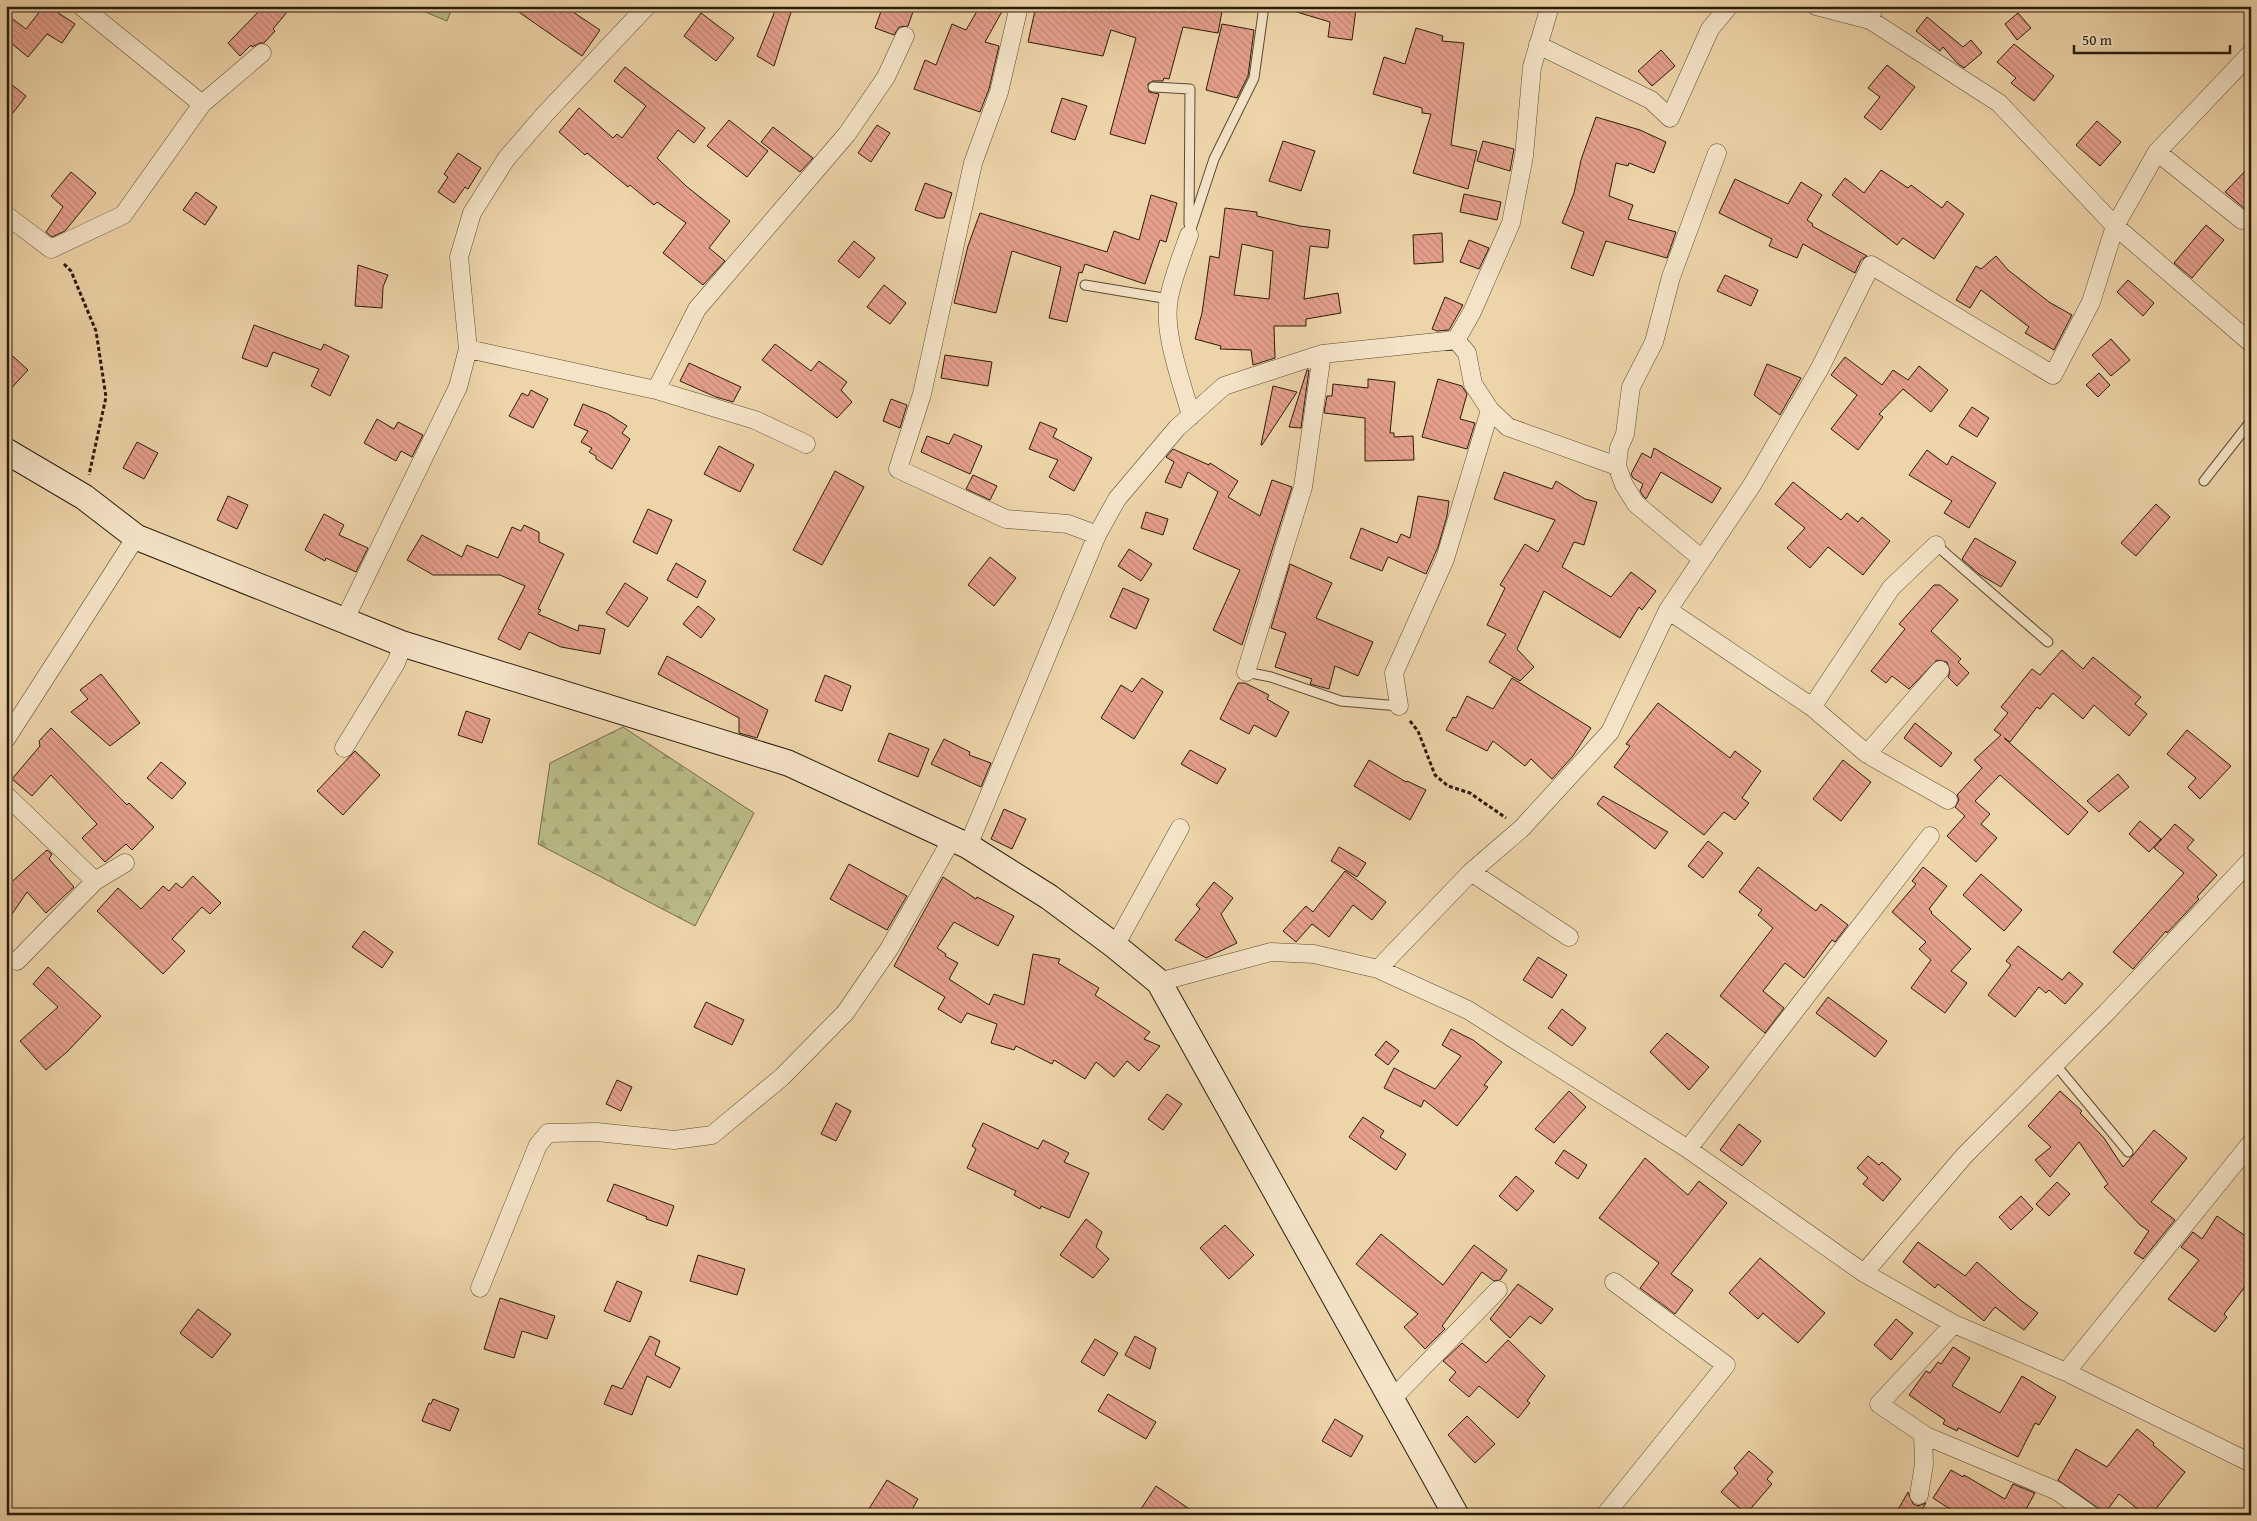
<svg xmlns="http://www.w3.org/2000/svg" width="2257" height="1521" viewBox="0 0 2257 1521" font-family="'Gentium Book Plus',serif">
	<style>
		.forest { fill: url(#forest-firs); stroke: #726c4a }
		.building { fill: url(#building-back-hatch); stroke: #2a1c0c; fill-rule: evenodd }
		.lines { fill: none; stroke-linecap: round; stroke-linejoin: round }
		.lane-casing { stroke: #5b4a33; stroke-width: 11 }
		.street-casing { stroke: #5b4a33; stroke-width: 19 }
		.secondary-casing { stroke: #2a1c0c; stroke-width: 27 }
		.path { stroke: #2a1c0c; stroke-width: 3; stroke-dasharray: 4 2.5; stroke-linecap: butt }
		.lane { stroke: #f4e3c7; stroke-width: 9 }
		.street { stroke: #f4e3c7; stroke-width: 18 }
		.secondary { stroke: #f4e3c7; stroke-width: 25 }
	</style>
	<defs>
		<pattern id="forest-firs" width="22" height="20" patternUnits="userSpaceOnUse" patternTransform="scale(1.25)"><rect width="22" height="20" fill="#babc87"/><path d="M5 1l3.5 6h-7zM16 11l3.5 6h-7z" fill="#a0a173"/></pattern>
		<pattern id="building-back-hatch" width="6" height="6" patternUnits="userSpaceOnUse" patternTransform="scale(1.25)"><rect width="6" height="6" fill="#e6a08c"/><path d="M-1 5l2 2M0 0l6 6M5-1l2 2" fill="none" stroke="#c58978"/></pattern>
	</defs>
	<rect width="100%" height="100%" fill="#eed4a9"/>
	<filter id="stains"><feTurbulence type="fractalNoise" baseFrequency=".004" numOctaves="4"/><feColorMatrix values="0 0 0 0 .2 0 0 0 0 .09 0 0 0 0 .02 0 0 0 .5 -.17"/></filter>
	<radialGradient id="worn" r=".72"><stop offset=".6" stop-color="#630" stop-opacity="0"/><stop offset="1" stop-color="#630" stop-opacity=".3"/></radialGradient>
	<path class="forest" d="M411 6H453L447 21Z
		M623 727 754 813 695 926 538 844 550 763Z"/>
	<path class="building" d="M44 6H48L75 24 62 43 47 34 28 57 6 39V14L26 29Z
		M264 6H292L273 29 275 31 264 43H260L252 47 251 45 240 56 228 43Z
		M510 6H564L600 30 582 56Z
		M777 6H793L774 66 757 56Z
		M883 6H915L908 26 899 27 894 35 875 28Z
		M980 6H1005L985 42 999 46 989 89 980 112 914 89 925 60 936 65 952 24 966 30Z
		M1036 6H1223L1218 33 1183 27 1169 79 1164 78 1163 81H1153L1148 84 1149 92 1159 94 1145 144 1110 134 1136 38 1111 30 1103 56 1028 42Z
		M1291 6H1334L1356 9 1352 40 1328 37 1330 22 1290 10Z
		M701 13 734 38 716 61 684 36Z
		M2018 13 2031 28 2017 40 2005 24Z
		M1927 17 1963 47 1971 40 1982 53 1964 68 1957 63 1943 47 1940 51 1916 31Z
		M1222 24 1254 30 1248 76 1237 98 1206 90Z
		M1416 28 1443 36 1442 41 1464 43 1451 145 1477 151 1468 189 1413 173 1431 114 1422 113V108L1373 94 1384 57 1405 64Z
		M2014 44 2054 76 2034 101 2011 83 2016 78 1997 62Z
		M1661 50 1675 66 1652 86 1638 71Z
		M1887 65 1915 87 1881 130 1864 117 1880 97 1868 88Z
		M625 67 705 128 694 143 678 130 657 158 686 186 730 221 709 248 725 261 703 285 663 253 686 223 657 202 654 205 630 185 628 187 587 153 585 155 559 132 579 108 613 138 617 134 622 138 646 106 614 81Z
		M6 80 26 96 6 122Z
		M1062 98 1087 106 1075 140 1051 132Z
		M1596 117 1640 130 1666 142 1654 173 1629 163 1628 166 1616 163 1609 196 1633 205 1628 219 1676 232 1667 258 1606 241 1593 276 1571 268 1584 232 1562 223 1574 193 1581 160Z
		M729 120 768 151 747 177 707 146Z
		M2097 121 2121 142 2100 166 2076 145Z
		M877 125 890 133 871 162 858 153Z
		M773 127 813 158 800 172 761 142Z
		M1283 141 1315 151 1301 191 1269 181Z
		M1483 141 1514 149 1510 171 1477 161Z
		M458 153 481 168 468 189 465 187 454 203 438 192 448 177 444 174Z
		M2251 165V214L2225 192Z
		M1881 170 1908 188 1911 185 1942 208 1947 201 1964 214 1934 259 1903 238 1897 245 1832 195 1845 178 1864 193Z
		M71 172 96 193 65 231 52 237 46 232 63 207 51 196Z
		M1735 179 1788 204 1801 182 1822 195 1807 220 1813 224 1812 226 1867 256 1861 260 1855 273 1803 244 1797 258 1769 246 1772 239 1719 213Z
		M925 183 952 193 944 218H937L915 210Z
		M196 192 217 207 205 225 183 210Z
		M1464 194 1501 202 1497 220 1460 212Z
		M1151 195 1177 203 1166 242 1160 240 1145 284 1085 264 1082 273 1079 272 1067 322 1049 318 1061 267 1012 251 996 313 954 303 968 246 980 213 1107 252 1114 231 1139 240Z
		M1225 208 1257 212V216L1300 226 1330 230 1328 248 1310 246 1304 299 1338 293 1341 313 1306 319V326H1274L1275 358 1253 365 1251 350 1220 349 1221 346 1195 339 1202 313 1210 256 1219 258ZM1242 244 1273 251 1269 299 1234 295Z
		M2206 225 2224 240 2192 278 2174 263Z
		M1442 233 1443 262 1414 264 1413 235Z
		M1469 240 1489 248 1479 269 1460 262Z
		M854 241 875 258 859 278 838 261Z
		M1996 256 2008 270 2049 302 2072 315 2054 350 2025 333 2029 327 1981 290 1970 308 1956 300 1976 266 1981 269Z
		M358 265 388 275 383 287 382 308 355 306Z
		M1725 275 1758 290 1751 306 1717 291Z
		M2128 280 2154 303 2143 316 2117 292Z
		M884 285 906 303 890 324 867 307Z
		M1445 297 1463 305 1449 330 1437 331 1432 329Z
		M254 325 321 350 324 344 349 356 330 396 311 386 319 369 273 352 267 367 242 358Z
		M2111 339 2130 360 2111 376 2092 355Z
		M775 344 811 371 819 361 847 382 841 390 852 402 837 418 762 360Z
		M6 350 28 370 6 394Z
		M945 355 992 362 988 386 941 378Z
		M1845 357 1882 385 1893 370 1908 380 1919 366 1948 390 1931 412 1903 389 1879 414 1883 417 1858 450 1831 429 1857 395 1831 375Z
		M689 363 741 387 733 402 716 397 680 381Z
		M1767 364 1801 378 1780 415 1754 395Z
		M1307 370H1309L1301 428 1289 427Z
		M2099 373 2110 385 2098 397 2086 385Z
		M1368 379 1395 382 1390 433H1394V437L1413 436 1414 460 1365 461V418L1324 413 1327 396H1332L1333 384 1368 388Z
		M1438 379 1462 386 1467 394 1460 419 1475 423 1467 449 1422 437Z
		M1273 386 1297 392 1262 445H1261Z
		M531 390 548 399 533 428 509 416 522 393 528 396Z
		M891 399 907 405 900 428 883 421Z
		M583 404 608 414 627 426 622 433 630 439 612 469 596 459V456L589 452 592 448 581 442 588 431 574 425Z
		M1972 407 1989 418 1977 437 1959 426Z
		M377 419 394 429 398 422 423 435 412 457 401 451 396 461 364 443Z
		M1040 422 1057 429 1053 437 1092 458 1074 491 1049 477 1058 460 1029 449Z
		M954 434 982 446 970 474 921 452 927 436 949 444Z
		M137 442 158 453 144 479 123 468Z
		M719 446 754 465 740 492 704 474Z
		M1654 448 1721 488 1712 503 1661 472 1646 499 1644 497 1640 491 1643 484 1633 478 1631 474 1642 453 1651 458Z
		M1173 449 1209 465 1210 463 1238 481 1228 497 1260 516 1272 480 1292 487 1242 645 1213 630 1240 570 1193 549 1218 492 1188 472 1181 488 1165 482 1174 462 1166 457Z
		M1927 450 1947 465 1952 456 1996 483 1969 528 1944 513 1952 501 1909 475Z
		M835 471 864 487 822 565 793 550Z
		M1504 472 1552 489 1556 481 1585 499 1597 502 1584 545 1574 542 1562 567 1611 597 1631 572 1656 591 1642 610 1639 607 1620 638 1544 591 1517 649 1534 667 1520 681 1489 662 1506 634 1487 625 1505 588 1500 585 1525 544 1538 552 1555 520 1494 499Z
		M973 475 997 486 990 500 966 489Z
		M1793 482 1841 520 1847 513 1858 522 1862 517 1890 541 1863 575 1828 547 1810 568 1787 548 1805 528 1775 504Z
		M228 496 248 505 237 529 217 520Z
		M1418 496 1449 501 1447 516 1438 547 1426 574 1388 557 1382 571 1350 558 1361 528 1397 543 1401 534 1410 538Z
		M2156 504 2170 517 2136 556 2121 543Z
		M648 509 672 520 657 554 633 542Z
		M1146 512 1168 519 1163 535 1141 528Z
		M324 514 344 525 339 535 368 548 356 572 326 558 325 561 305 550Z
		M524 525 539 532V542L564 554 538 609 541 610 538 614 578 631 579 625 605 629 600 654 561 647 529 632 520 650 498 639 525 586 500 575H433L407 560 422 535 462 557 467 545 498 558 512 527 521 531Z
		M1975 538 2016 562 2001 587 1979 574 1962 559Z
		M1129 549 1152 564 1141 581 1118 566Z
		M990 557 1016 578 994 606 968 585Z
		M676 563 706 581 697 598 667 580Z
		M1290 564 1332 583 1316 618 1373 642 1358 676 1335 666 1329 689 1310 684 1312 679 1275 667 1286 633 1271 628Z
		M625 583 648 598 628 627 606 613Z
		M1934 585H1940L1958 600 1931 631 1961 659 1958 662 1969 673 1957 686 1948 677 1950 672 1947 662 1937 660 1909 689 1892 676 1886 683 1871 671 1905 629 1899 624Z
		M1123 588 1149 599 1136 629 1110 617Z
		M698 606 715 619 701 638 683 624Z
		M2062 650 2083 669 2093 657 2141 697 2135 704 2147 714 2129 736 2094 705 2083 719 2053 693 2040 709 2037 707 2010 742 2004 738 2088 812 2068 835 2000 775 1975 801 1990 814 1981 824 1997 838 1976 862 1947 836 1965 816 1955 807 1959 800 1957 795 1982 768 1974 760 2001 735 1994 730 2008 713 2001 707 2032 669 2040 675Z
		M667 656 768 710 757 738 739 733V718L658 674Z
		M101 674 140 723 110 746 71 712 88 699 80 690Z
		M825 675 851 686 842 711 815 701Z
		M1142 678 1163 692 1134 739 1101 718 1121 685 1132 692Z
		M1512 678 1591 728 1573 756 1552 779 1531 759 1525 766 1493 741 1487 751 1446 730 1453 717 1456 718 1467 696 1493 709Z
		M1238 683H1245L1269 695 1267 699 1289 712 1276 737 1254 725 1249 734 1220 719Z
		M1658 703 1730 758 1735 751 1761 771 1742 798 1749 803 1735 820 1724 812 1704 835 1614 767 1630 746 1626 744Z
		M466 711 490 719 482 743 458 735Z
		M1915 723 1952 753 1941 767 1904 738Z
		M51 728 127 805 129 803 154 827 132 850 126 844 105 862 82 838 97 824 51 775 32 796 12 779 40 746 39 741Z
		M2187 730 2231 766 2200 799 2188 787 2196 778 2167 754Z
		M889 733 929 749 918 777 878 761Z
		M944 739 970 752 969 755 991 763 981 787 931 764Z
		M1190 750 1226 769 1217 784 1181 764Z
		M355 751 380 775 343 815 317 791Z
		M1369 760 1406 782 1407 781 1426 790 1410 820 1354 786Z
		M1843 760 1871 782 1841 821 1813 799Z
		M161 762 186 783 172 799 147 778Z
		M2118 774 2129 787 2099 812 2087 801Z
		M1603 796 1668 832 1655 849 1597 804Z
		M1004 809 1026 819 1012 849 991 839Z
		M2140 821 2161 839 2149 852 2129 834Z
		M2175 824 2194 840 2187 848 2217 875 2197 897 2199 899 2167 933 2166 931 2133 969 2113 952 2184 873 2154 848Z
		M1708 841 1723 853 1703 878 1688 866Z
		M1339 847 1366 863 1357 877 1331 861Z
		M47 850 52 854 49 859 74 887 46 913 27 892 6 923V887Z
		M849 864 907 896 887 930 830 899Z
		M1758 867 1816 911 1821 904 1848 925 1835 942 1832 940 1804 978 1785 963 1763 991 1784 1008 1765 1033 1720 996 1773 928 1758 915 1762 910 1739 892Z
		M1923 867 1947 886 1929 909 1932 912 1931 913 1971 949 1951 971 1967 983 1945 1013 1911 988 1931 960 1919 949 1926 942 1892 912 1916 884 1912 881Z
		M1345 871 1386 902 1372 920 1353 905 1329 937 1312 924 1296 942 1283 931 1306 906 1313 912Z
		M1981 874 2022 910 2004 931 1963 895Z
		M193 876 221 903 210 914 202 907 172 939 185 951 163 974 97 911 118 888 141 909 163 886 169 891 176 883 182 888Z
		M943 877 976 899 977 897 1014 916 998 946 954 922 937 948 946 954 945 956 958 963 949 979 989 1005 994 994 1024 1005 1033 954 1060 959 1058 963 1099 988 1095 995 1150 1032 1144 1039 1160 1046 1139 1071 1127 1061 1114 1077 1096 1062 1085 1079 1054 1060 1052 1064 1016 1046 1014 1050 991 1043 997 1024 967 1013 961 1023 938 1009 945 997 894 966Z
		M1214 882 1233 898 1221 914 1237 943 1206 958 1175 940 1200 909 1196 905Z
		M364 931 393 952 382 968 352 947Z
		M2018 946 2062 980 2069 972 2083 984 2065 1004 2049 990 2046 993 2039 987 2015 1017 1988 995 2011 965 2006 961Z
		M1538 957 1567 975 1552 998 1523 980Z
		M48 967 101 1016 68 1051 46 1070 20 1041 58 1007 33 984Z
		M1828 997 1887 1041 1875 1057 1816 1013Z
		M706 1002 744 1020 732 1045 694 1027Z
		M1562 1009 1586 1028 1572 1046 1548 1028Z
		M1451 1029 1473 1040 1502 1062 1484 1085 1488 1087 1457 1126 1424 1100 1421 1107 1384 1088 1394 1068 1435 1089 1461 1056 1442 1045Z
		M1667 1033 1709 1067 1689 1090 1650 1052Z
		M1386 1041 1399 1051 1388 1065 1375 1055Z
		M617 1080 632 1087 621 1111 606 1104Z
		M1569 1091 1586 1107 1554 1143 1535 1129Z
		M2060 1091 2082 1111 2080 1113 2104 1138 2123 1167 2154 1130 2187 1158 2151 1202 2175 1220 2143 1259 2134 1253 2149 1231 2140 1225 2104 1187 2108 1184 2079 1142 2050 1177 2035 1160 2051 1147 2028 1126Z
		M1167 1094 1182 1104 1163 1130 1148 1119Z
		M836 1103 851 1111 836 1141 821 1134Z
		M1363 1117 1384 1131 1380 1137 1406 1154 1396 1170 1349 1137Z
		M983 1123 1038 1149 1043 1140 1069 1153 1064 1162 1089 1173 1069 1218 1041 1206 1040 1209 1014 1195 1016 1191 967 1168 976 1149 972 1146Z
		M1739 1124 1761 1141 1742 1166 1720 1150Z
		M1564 1150 1587 1165 1578 1179 1555 1163Z
		M1868 1156 1879 1165 1882 1162 1901 1179 1883 1201 1863 1184 1868 1178 1857 1168Z
		M1645 1158 1688 1195 1699 1181 1727 1203 1671 1274 1693 1290 1675 1314 1640 1288 1659 1263 1599 1218Z
		M1516 1176 1534 1191 1517 1211 1499 1196Z
		M2057 1182 2070 1194 2049 1216 2036 1204Z
		M614 1184 674 1206 667 1226 646 1219 647 1217 607 1201Z
		M2021 1196 2033 1209 2011 1230 1999 1217Z
		M2217 1216 2251 1240V1279L2224 1314 2227 1317 2215 1332 2168 1299 2199 1260 2181 1247 2193 1232 2202 1239Z
		M1086 1219 1102 1232 1096 1247 1109 1259 1093 1278 1060 1255Z
		M1225 1225 1254 1255 1229 1279 1200 1248Z
		M1381 1234 1443 1285 1474 1245 1507 1270 1500 1280 1494 1281 1482 1272 1442 1326 1445 1329 1425 1349 1404 1327 1418 1314 1356 1264Z
		M1918 1242 1965 1276 1977 1262 2019 1299 2038 1313 2024 1330 1995 1307 1984 1321 1938 1284 1935 1288 1903 1262Z
		M698 1255 745 1269 737 1295 690 1281Z
		M1760 1258 1825 1313 1798 1343 1763 1313 1758 1319 1729 1293Z
		M617 1281 642 1292 630 1322 604 1311Z
		M1518 1284 1553 1309 1541 1324 1530 1316 1510 1338 1490 1319Z
		M500 1298 555 1316 547 1339 522 1331 514 1358 484 1349Z
		M198 1309 231 1334 212 1358 180 1333Z
		M1896 1319 1913 1333 1891 1360 1874 1345Z
		M650 1336 660 1341 655 1355 680 1368 670 1388 647 1376 632 1415 604 1404 612 1385 622 1389Z
		M1135 1336 1156 1348 1150 1369 1125 1355Z
		M1095 1339 1118 1353 1104 1376 1081 1362Z
		M1508 1340 1545 1376 1527 1401 1530 1403 1518 1418 1479 1386 1469 1397 1449 1380 1456 1372 1443 1361 1462 1343 1486 1363Z
		M1953 1347 1970 1358 1952 1386 2000 1413 2022 1376 2056 1397 2039 1425 2035 1423 2018 1457 1958 1428 1957 1431 1943 1424 1945 1420 1909 1395 1926 1371 1930 1373 1938 1362 1941 1364Z
		M1108 1394 1156 1422 1146 1439 1098 1411Z
		M433 1399 459 1409 450 1431 422 1421 429 1403 431 1404Z
		M1467 1416 1495 1444 1475 1463 1448 1435Z
		M1335 1419 1363 1436 1351 1457 1322 1441Z
		M2137 1429 2154 1443 2153 1445 2185 1472 2151 1515H2145L2119 1494 2105 1513 2058 1480 2076 1449 2107 1467Z
		M1749 1451 1773 1472 1767 1479 1772 1484 1746 1514 1721 1492 1738 1473 1734 1468Z
		M1951 1470 1963 1477 1964 1475 2005 1499 2013 1484 2035 1493 2025 1511 2030 1515H1959L1933 1498Z
		M887 1480 918 1499 909 1515H865Z
		M1156 1486 1198 1515H1137Z
		M1908 1492 1913 1504 1918 1506 1926 1503 1919 1515H1895Z"/>
	<g class="lines">
		<defs>
			<path id="lane" d="M1153 87 1190 89 1189 224
				M1189 235 1214 159 1254 78 1264 6
				M1085 285 1169 299
				M2204 481 2251 421
				M1936 545 2048 642
				M1246 672 1271 677 1341 701 1399 706
				M2055 1064 2128 1152"/>
			<path id="street" d="M81 6 202 104
				M1019 6 999 92 973 163 922 394 898 469 1006 519 1068 524 1097 535
				M1816 6 1870 20
				M1874 6 1870 20 1999 103 2115 226 2251 343
				M1538 45 1651 100 1670 118 1710 29 1729 6
				M2157 152 2242 220
				M6 215 51 249 123 215 202 104 262 53
				M1189 235C1182 255 1173 277 1169 298 1162 332 1182 382 1191 416
				M1456 340 1467 353 1473 384 1490 410 1508 427 1617 466
				M468 349 656 390 755 420 806 444
				M656 390 697 309 847 134 886 77 905 36
				M1702 559 1636 504 1624 485 1617 466 1619 448 1625 434 1631 387 1654 342 1671 277 1717 153
				M1668 610 1812 707 1867 754 1948 800
				M345 619 458 387 468 349 459 257 472 213 506 159 545 114 647 6
				M1246 672 1303 487 1322 354
				M1399 706 1394 673 1445 559 1490 410
				M1812 707 1891 588 1936 545
				M6 739 136 537
				M344 748 396 663 403 644
				M1867 754 1940 670
				M6 795 95 881
				M968 846 1097 535 1117 499 1177 428 1224 386 1322 354 1456 340 1472 312 1511 223 1524 156 1532 67 1550 6
				M1471 872 1569 937
				M1115 946 1180 828
				M17 961 95 881 125 863
				M1378 969 1471 872 1522 828 1610 732 1668 610 1752 485 1820 368 1871 265 2053 375 2091 302 2115 226 2157 152 2251 53
				M1159 982 1271 952 1314 954 1378 969 1468 1010 1688 1149 1864 1273 1954 1324 2066 1372 2251 1463
				M1688 1149 1930 836
				M1864 1273 1964 1156 2106 1013 2251 860
				M480 1288 538 1145 548 1133 597 1132 674 1140 712 1135 782 1077 845 1013 889 949 952 839
				M1954 1324 1879 1404 1926 1436 2057 1491 2091 1515
				M2066 1372 2251 1143
				M1392 1399 1498 1290
				M1919 1495 1924 1464 1923 1434
				M1605 1515 1726 1365 1614 1282"/>
			<path id="secondary" d="M6 451 84 497 136 537 403 644 788 763 968 846 1049 897 1115 946 1159 982 1456 1515"/>
		</defs>
		<use href="#lane" class="lane-casing"/>
		<use href="#street" class="street-casing"/>
		<use href="#secondary" class="secondary-casing"/>
		<path class="path" d="M64 264 71 271 96 331 106 397 89 475
			M1410 721 1418 731 1435 775 1448 786 1470 793 1506 818"/>
		<use href="#lane" class="lane"/>
		<use href="#street" class="street"/>
		<use href="#secondary" class="secondary"/>
	</g>
	<rect width="2257" height="1521" fill="none" stroke="#eed4a9" stroke-width="25"/>
	<rect x="8" y="8" width="2242" height="1506" fill="none" stroke="#2a1c0c" stroke-width="2.5"/>
	<rect x="12" y="12" width="2232" height="1496" fill="none" stroke="#2a1c0c"/>
	<path d="M2074 45v8h156v-8" fill="none" stroke="#2a1c0c" stroke-width="2.5"/>
	<text x="2082" y="45" font-size="15" fill="#2a1c0c" stroke="#f4e3c7" stroke-width="4" paint-order="stroke">50 m</text>
	<rect width="100%" height="100%" filter="url(#stains)"/>
	<rect width="100%" height="100%" fill="url(#worn)"/>
</svg>
